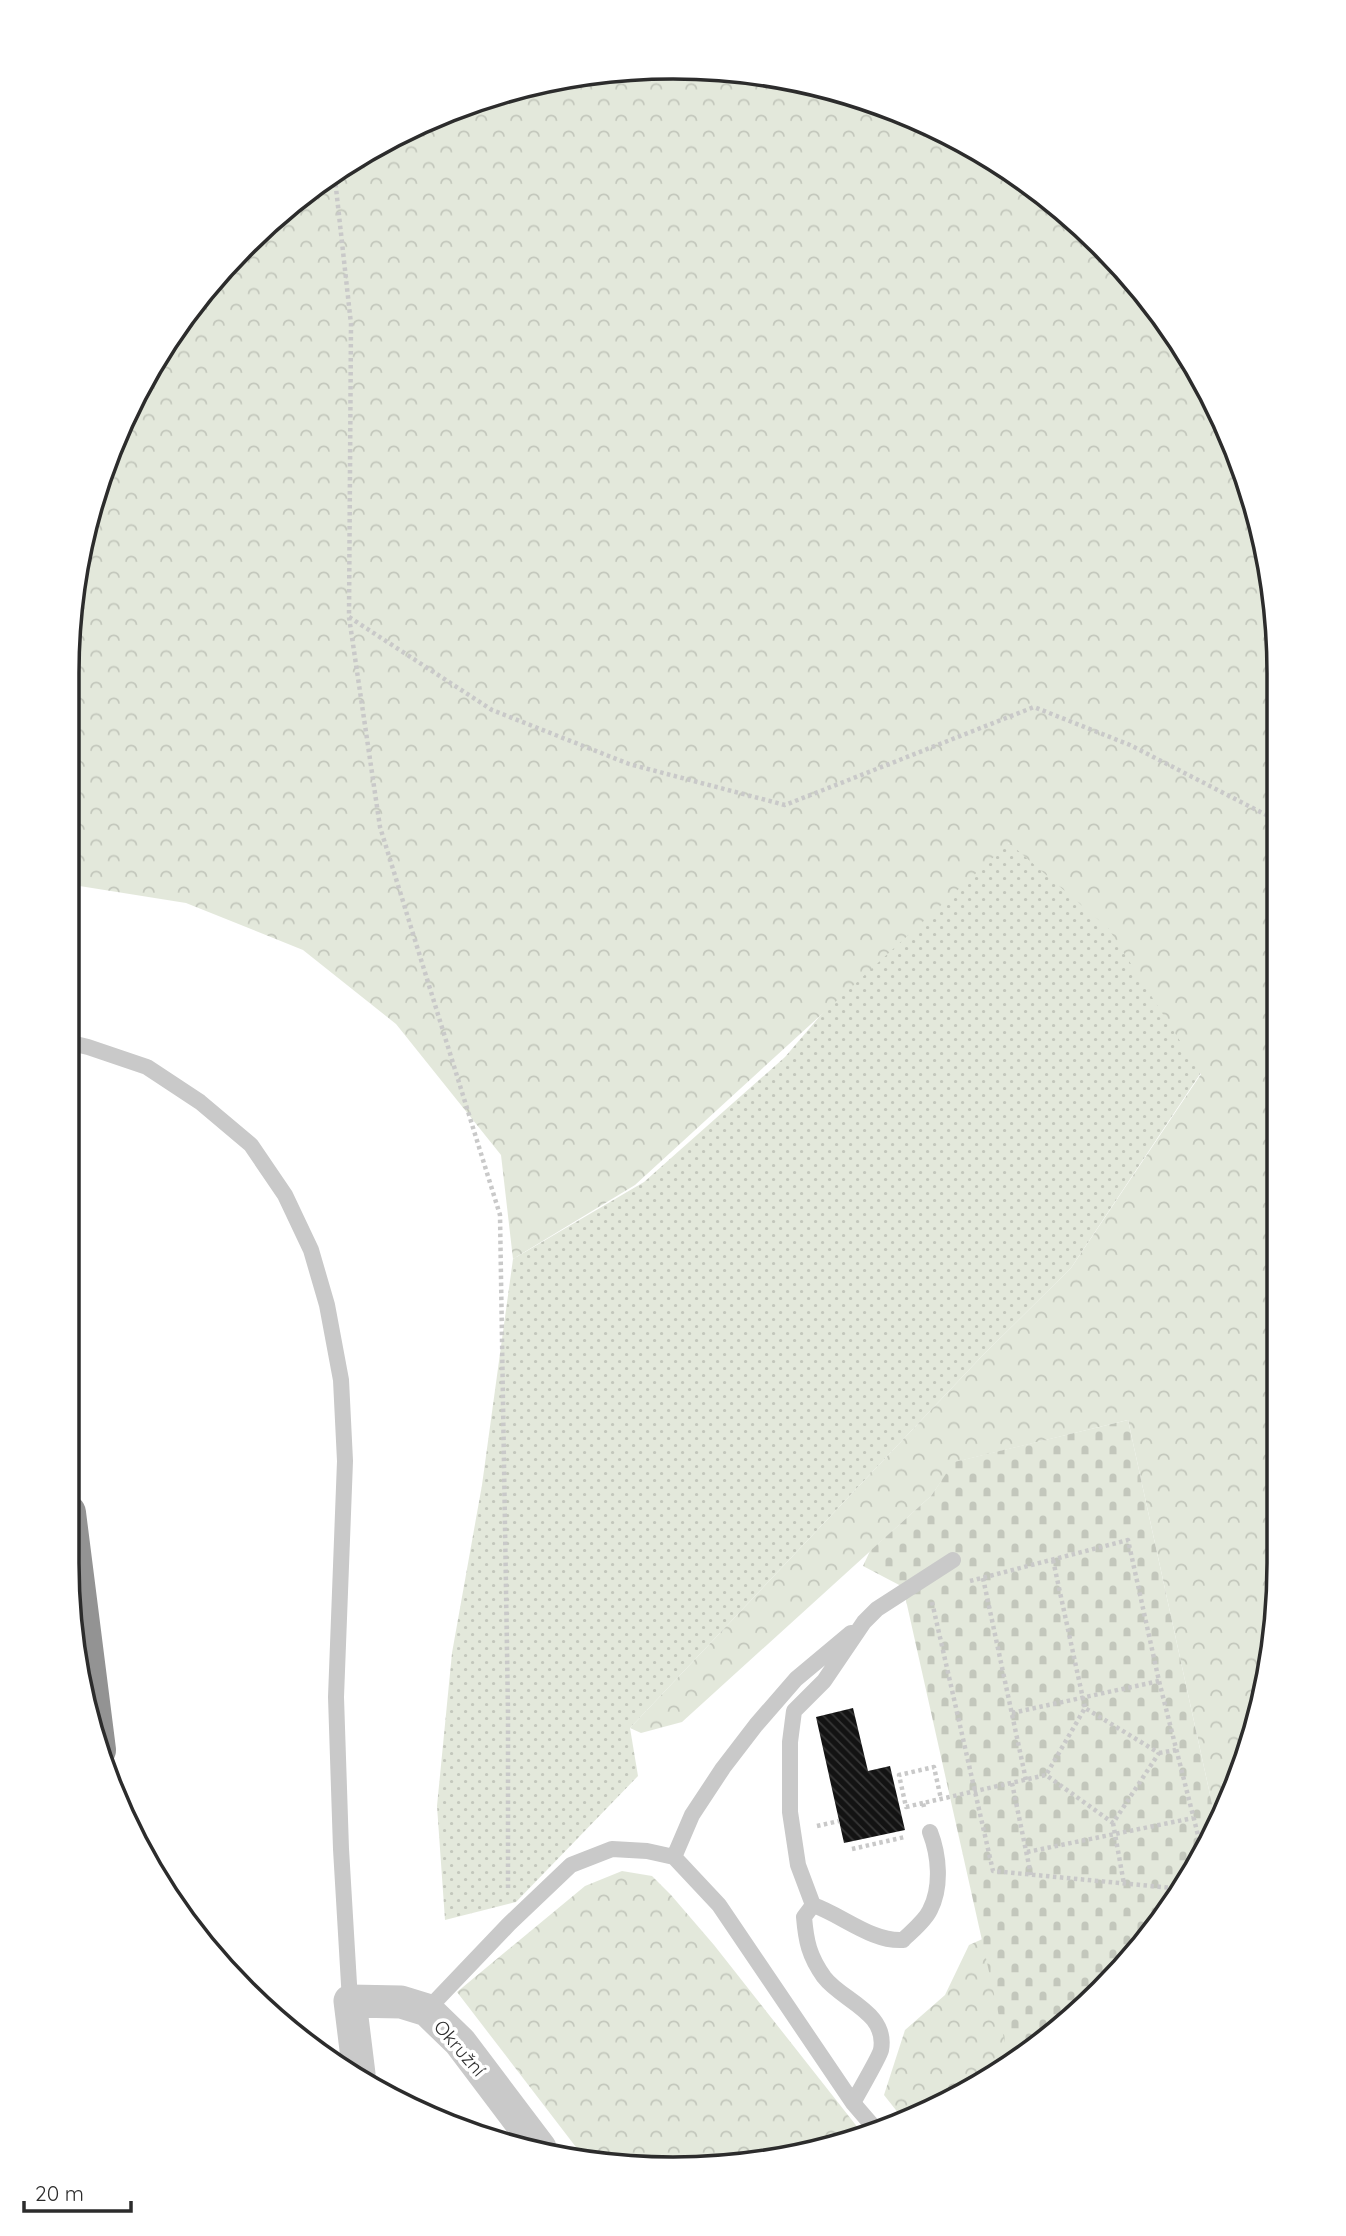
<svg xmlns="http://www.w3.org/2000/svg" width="1346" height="2236" viewBox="0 0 1346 2236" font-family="Quicksand,sans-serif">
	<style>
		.grass { fill: url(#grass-dots) }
		.forest { fill: url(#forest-crowns) }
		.cemetery { fill: url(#cemetery-stones) }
		.building { fill: url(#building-back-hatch) }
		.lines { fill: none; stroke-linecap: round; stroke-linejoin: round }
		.path { stroke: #c9c9c9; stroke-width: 4.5; stroke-dasharray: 3.5 3.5; stroke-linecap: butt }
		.lane { stroke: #c9c9c9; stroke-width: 16 }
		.street { stroke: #c9c9c9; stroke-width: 33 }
		.highway { stroke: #939393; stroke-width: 38 }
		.labels { text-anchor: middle; stroke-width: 7; stroke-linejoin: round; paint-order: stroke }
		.street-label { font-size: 19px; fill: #2c2c2c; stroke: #fff }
		.rim { fill: none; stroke: #2c2c2c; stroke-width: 3.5 }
	</style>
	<defs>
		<pattern id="grass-dots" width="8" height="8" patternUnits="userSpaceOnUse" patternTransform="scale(1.75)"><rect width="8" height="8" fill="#e3e8db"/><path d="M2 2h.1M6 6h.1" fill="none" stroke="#c3c7bc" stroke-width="1.8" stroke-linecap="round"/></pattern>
		<pattern id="forest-crowns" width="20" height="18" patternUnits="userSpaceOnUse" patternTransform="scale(1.75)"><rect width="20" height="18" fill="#e3e8db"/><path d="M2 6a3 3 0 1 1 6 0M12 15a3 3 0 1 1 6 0" fill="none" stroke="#c3c7bc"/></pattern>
		<pattern id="cemetery-stones" width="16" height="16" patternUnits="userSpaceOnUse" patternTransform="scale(1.75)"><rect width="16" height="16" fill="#e3e8db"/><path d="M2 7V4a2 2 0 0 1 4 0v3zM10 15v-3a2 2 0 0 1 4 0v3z" fill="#c3c7bc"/></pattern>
		<pattern id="building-back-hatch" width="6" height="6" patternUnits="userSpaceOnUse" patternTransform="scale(1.75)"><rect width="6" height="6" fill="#131313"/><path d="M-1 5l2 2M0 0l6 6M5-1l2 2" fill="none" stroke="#363636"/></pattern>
	</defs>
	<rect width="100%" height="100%" fill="#fff"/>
	<path class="grass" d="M1130 803 1216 1050 1071 1268 983 1355 630 1728 638 1776 516 1902 445 1920 437 1806 452 1653 482 1485 513 1259 644 1182 785 1057 913 907 1009 843Z"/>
	<path class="forest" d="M673 67 792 78 905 113 1010 169 1129 273 1198 370 1259 516 1278 633V1603L1247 1758 1216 1822 1128 1420 955 1462 931 1496 682 1722 641 1733 630 1728 983 1355 1071 1268 1201 1074 1108 928 1009 843 635 1185 513 1259 501 1155 396 1024 303 950 186 903 67 884 68 633 99 478 169 336 244 244 336 169 441 113 555 78Z
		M622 1871 652 1876 671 1895 714 1945 866 2138 673 2169 582 2155 457 1992 585 1886Z
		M1177 1900 1042 2044 903 2119 884 2095 905 2030 945 1995 969 1945 1039 1914Z"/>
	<path class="cemetery" d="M1128 1420 1216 1822 1177 1900 1046 2040 1007 2052 903 1587 863 1566 870 1551 931 1496 954 1462Z"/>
	<path class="building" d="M853 1708 868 1771 890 1766 905 1830 844 1843 816 1717Z"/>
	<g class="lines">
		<path class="path" d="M334 170 351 324 349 617 380 827 500 1215 508 1713V1888
			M349 617 492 710 629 764 785 805 1034 707 1130 745 1278 821
			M1053 1560 1085 1708
			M983 1578 1026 1780
			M970 1581 1128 1540 1159 1681 1202 1851
			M932 1602 993 1871 1183 1889
			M1012 1713 1159 1681
			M1159 1753 1176 1750
			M1012 1783 1031 1875
			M923 1803 906 1807 899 1775 934 1767 941 1799
			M924 1807 923 1803 1046 1775 1113 1823 1159 1753 1085 1708 1046 1775
			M1113 1823 1124 1884
			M817 1826 839 1821
			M852 1849 905 1837
			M1027 1852 1193 1818"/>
		<path class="lane" d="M67 1042 88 1047 147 1067 200 1102 251 1145 285 1195 311 1250 327 1305 341 1380 345 1461 336 1697 341 1849 350 2001
			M674 1857 692 1815 723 1768 756 1725 796 1679 851 1633
			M813 1905 798 1865 790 1812V1742L794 1711 824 1681 864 1622 877 1609 953 1560
			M427 2010 509 1924 571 1865 612 1849 647 1851 674 1857 719 1905 853 2103 878 2132
			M853 2103C858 2093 879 2058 881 2050 888 2012 842 2001 824 1977 809 1956 806 1941 804 1917L813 1905C842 1915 872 1942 903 1940 912 1931 925 1921 930 1910 942 1887 939 1855 930 1832"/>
		<path class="street" d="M359 2074 350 2001 401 2002 427 2010 460 2042 540 2148"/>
		<path class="highway" d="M67 1513 97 1750"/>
	</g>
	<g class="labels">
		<g class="street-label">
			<text transform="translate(460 2048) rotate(49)" y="7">Okružní</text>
		</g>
	</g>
	<path d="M0 0H1346V2236H0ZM673 79H673A594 594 0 0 1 1267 673V1563A594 594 0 0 1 673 2157H673A594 594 0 0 1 79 1563V673A594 594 0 0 1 673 79Z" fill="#fff" fill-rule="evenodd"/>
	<path class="rim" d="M673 79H673A594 594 0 0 1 1267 673V1563A594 594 0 0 1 673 2157H673A594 594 0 0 1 79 1563V673A594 594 0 0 1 673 79Z"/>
	<path d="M24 2201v10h107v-10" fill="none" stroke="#2c2c2c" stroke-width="3.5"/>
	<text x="35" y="2201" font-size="21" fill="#2c2c2c" stroke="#ffffff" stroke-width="5" paint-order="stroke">20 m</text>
</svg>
